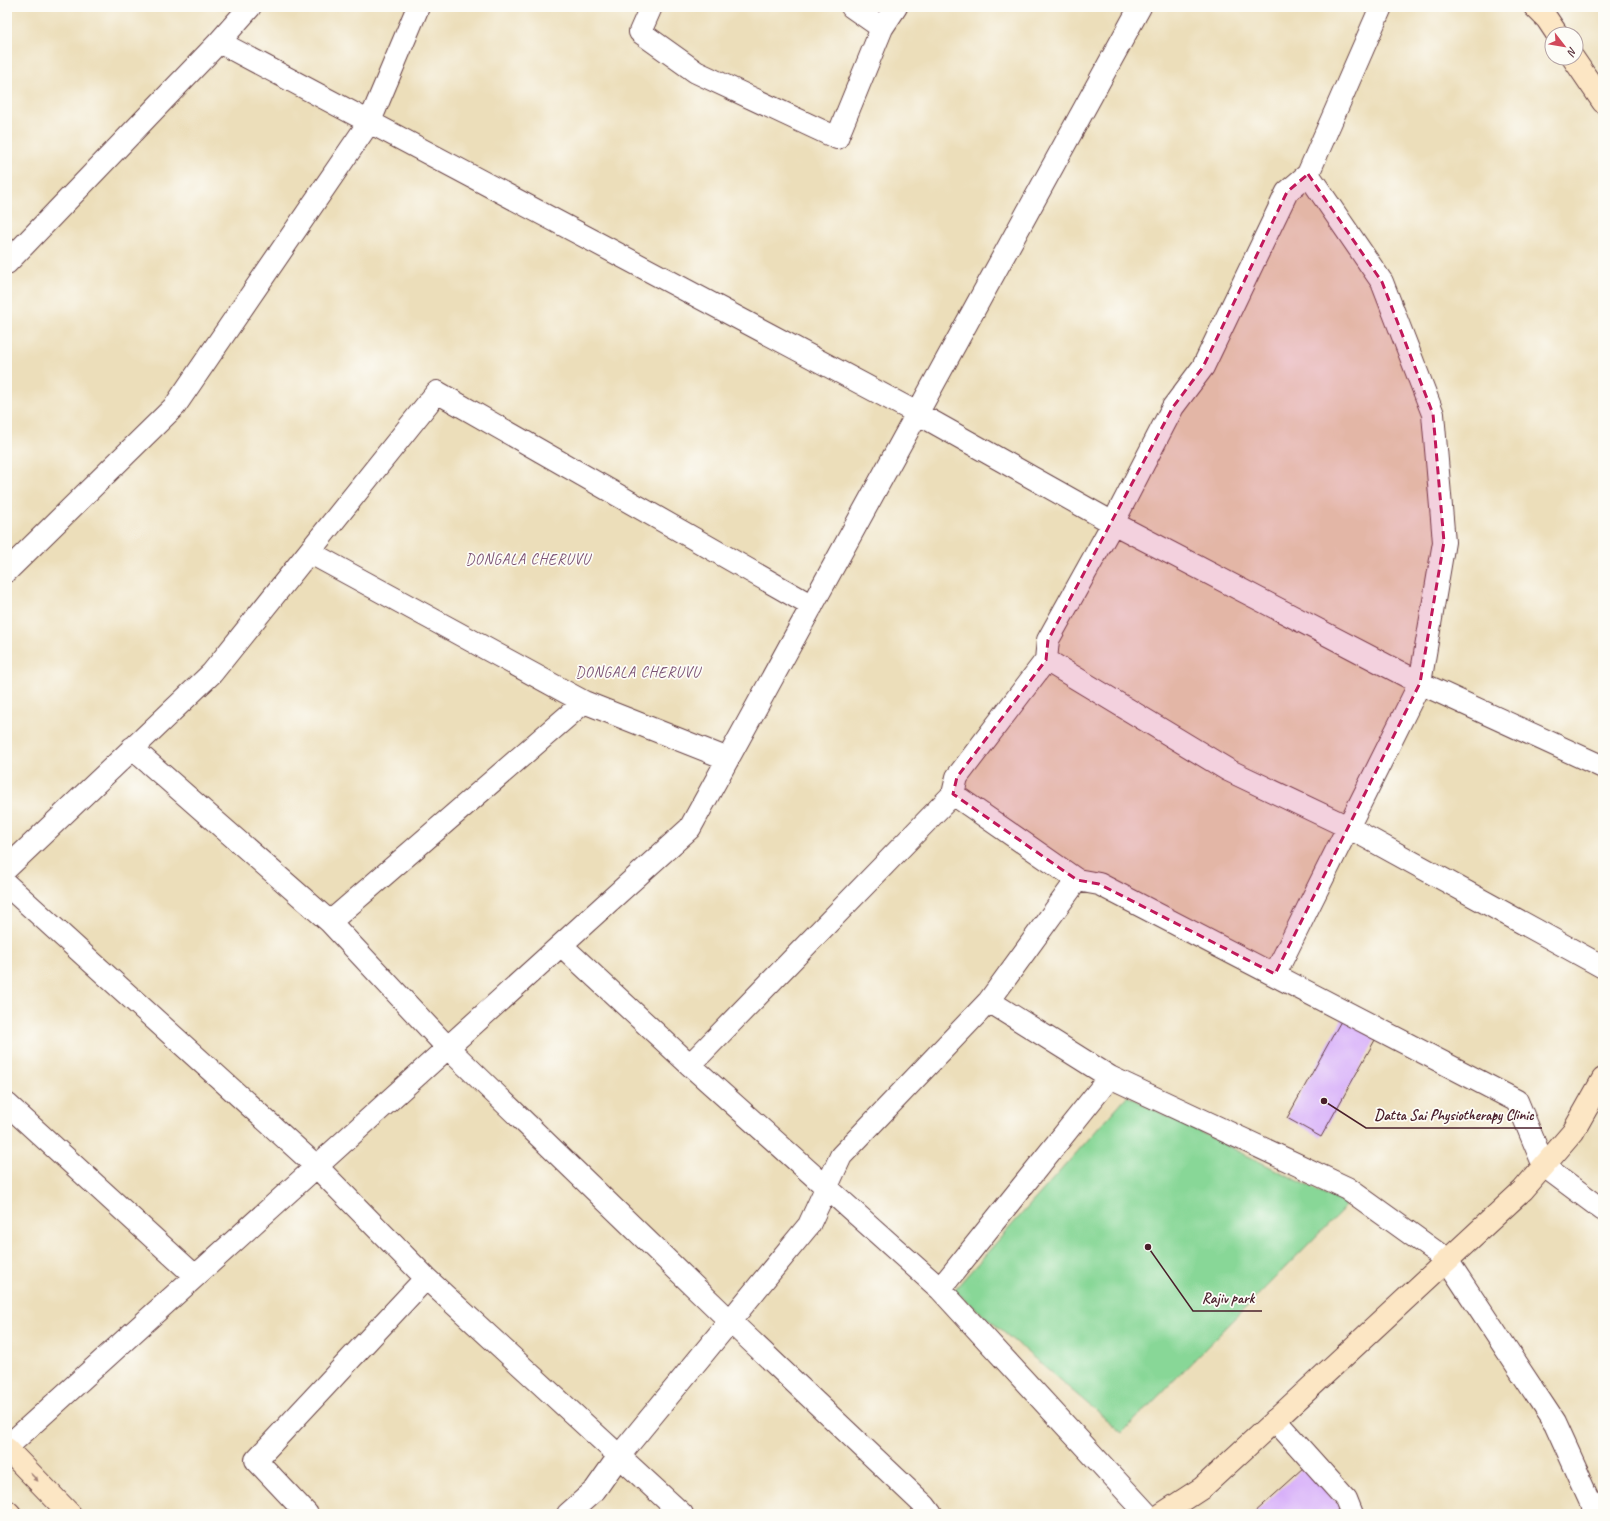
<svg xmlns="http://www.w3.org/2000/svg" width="1610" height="1521" viewBox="0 0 1610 1521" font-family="Caveat,sans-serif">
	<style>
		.green { fill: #88d797; stroke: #697b61 }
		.building { fill: #d7aff9 }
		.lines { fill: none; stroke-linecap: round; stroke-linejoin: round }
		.street-casing { stroke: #623c40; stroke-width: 24 }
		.secondary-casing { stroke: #623c40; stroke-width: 24 }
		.street { stroke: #fff; stroke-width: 22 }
		.secondary { stroke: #fce6c4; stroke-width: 22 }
		.oneway { fill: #a38278 }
		.marked { fill: #c2185b; fill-opacity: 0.2; stroke: #c2185b; stroke-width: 3; stroke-dasharray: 8 5; stroke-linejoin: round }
		.labels { text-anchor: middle; stroke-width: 3.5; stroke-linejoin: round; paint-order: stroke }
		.neighbourhood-label { font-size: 15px; letter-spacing: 1px; fill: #7b5173; stroke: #fdfcf7 }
		.leader { fill: none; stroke: #4a1f2b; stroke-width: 1.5 }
		.callout-dot { fill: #4a1f2b; stroke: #fdfcf7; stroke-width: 1.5 }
		.callout-label { font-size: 15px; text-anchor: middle; font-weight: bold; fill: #4a1f2b; stroke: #fdfcf7; stroke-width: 3.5; stroke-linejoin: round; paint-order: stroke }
	</style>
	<rect width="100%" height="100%" fill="#fdfcf7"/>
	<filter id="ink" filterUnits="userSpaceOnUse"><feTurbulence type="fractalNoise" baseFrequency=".025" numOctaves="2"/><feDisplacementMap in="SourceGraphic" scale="8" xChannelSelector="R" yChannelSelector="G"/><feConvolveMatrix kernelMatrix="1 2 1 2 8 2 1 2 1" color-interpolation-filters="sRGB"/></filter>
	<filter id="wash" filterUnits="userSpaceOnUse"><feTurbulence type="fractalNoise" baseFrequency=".012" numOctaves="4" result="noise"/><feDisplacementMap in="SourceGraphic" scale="16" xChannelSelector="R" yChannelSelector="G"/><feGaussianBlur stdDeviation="0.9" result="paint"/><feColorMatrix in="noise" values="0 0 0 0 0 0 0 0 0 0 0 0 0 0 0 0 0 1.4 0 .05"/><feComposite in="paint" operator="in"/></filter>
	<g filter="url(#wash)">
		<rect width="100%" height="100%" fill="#ecdeba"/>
		<path class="green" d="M1127 1096 1347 1205 1122 1433 954 1290Z"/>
		<g id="blocks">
			<path class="building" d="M1346 1012 1380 1031 1321 1137 1287 1118Z
				M1305 1467 1341 1507 1333 1514H1253Z"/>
		</g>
	</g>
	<g filter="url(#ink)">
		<use href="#blocks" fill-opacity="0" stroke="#623c40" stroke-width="1"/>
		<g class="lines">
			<defs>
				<path id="street" d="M651 7 640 32 696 72 837 138 882 28 896 7
					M852 7 882 28
					M219 42 917 413 1113 523 1420 683 1603 767
					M7 263 219 42 250 7
					M309 552 584 702 330 922
					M7 571 175 406 370 121 418 7
					M1046 660 1228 770 1348 827 1603 967
					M584 702 728 759
					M132 748 330 922 447 1047 730 1321 925 1506 931 1514
					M953 794 1077 880 1099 884 1517 1101 1544 1166 1603 1210
					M7 868 212 673 437 392 812 606
					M7 885 316 1166 426 1278 682 1514
					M561 945 690 1065 940 1289 1147 1514
					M1275 974 1420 683 1444 542 1433 414 1382 282 1308 174
					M989 1001 1110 1077 1347 1188 1447 1260 1555 1423 1591 1502 1594 1514
					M690 1065 953 794 957 777 1046 660 1048 640 1113 523 1173 407 1203 367 1287 192 1308 174 1381 7
					M7 1104 195 1276
					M940 1289 1110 1077
					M1275 1420 1346 1499 1352 1514
					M7 1447 690 828 1140 7
					M307 1514 256 1460 426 1278
					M568 1514 595 1490 619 1456 809 1225 841 1156 989 1001 1077 880"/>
				<path id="secondary" d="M1535 7 1547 19 1557 34
					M1573 58 1603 102
					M7 1449 70 1514
					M7 1511 10 1514
					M1162 1514 1202 1488 1523 1190 1573 1132 1603 1079"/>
			</defs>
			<use href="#street" class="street-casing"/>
			<use href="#secondary" class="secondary-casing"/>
			<use href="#street" class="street"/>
			<use href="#secondary" class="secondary"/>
		</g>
		<defs><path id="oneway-solid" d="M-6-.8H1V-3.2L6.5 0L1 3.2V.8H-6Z"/></defs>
		<use class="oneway" href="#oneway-solid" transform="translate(34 1477) rotate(46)"/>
	</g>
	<path class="marked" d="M1308 174 1382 282 1433 414 1444 542 1420 683 1275 974 1099 884 1077 880 953 794 957 777 1046 660 1048 640 1173 407 1203 367 1287 192Z"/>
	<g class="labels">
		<g class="neighbourhood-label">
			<text x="528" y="564">DONGALA CHERUVU</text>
			<text x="638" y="677">DONGALA CHERUVU</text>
		</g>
	</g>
	<path class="leader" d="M1324 1101L1366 1128H1542M1148 1247L1193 1311H1262"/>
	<g class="callout-dot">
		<circle cx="1324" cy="1101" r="4"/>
		<circle cx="1148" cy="1247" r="4"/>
	</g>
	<g class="callout-label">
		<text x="1454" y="1120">Datta Sai Physiotherapy Clinic</text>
		<text x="1228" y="1303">Rajiv park</text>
	</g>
	<rect width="1610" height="1521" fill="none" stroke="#fdfcf7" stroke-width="24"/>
	<g transform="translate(1564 46) rotate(121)"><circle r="19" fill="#fdfcf7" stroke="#b5a4a5"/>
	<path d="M0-3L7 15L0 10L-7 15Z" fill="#d1495b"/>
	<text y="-6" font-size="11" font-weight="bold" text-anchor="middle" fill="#4a1f2b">N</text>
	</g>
</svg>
